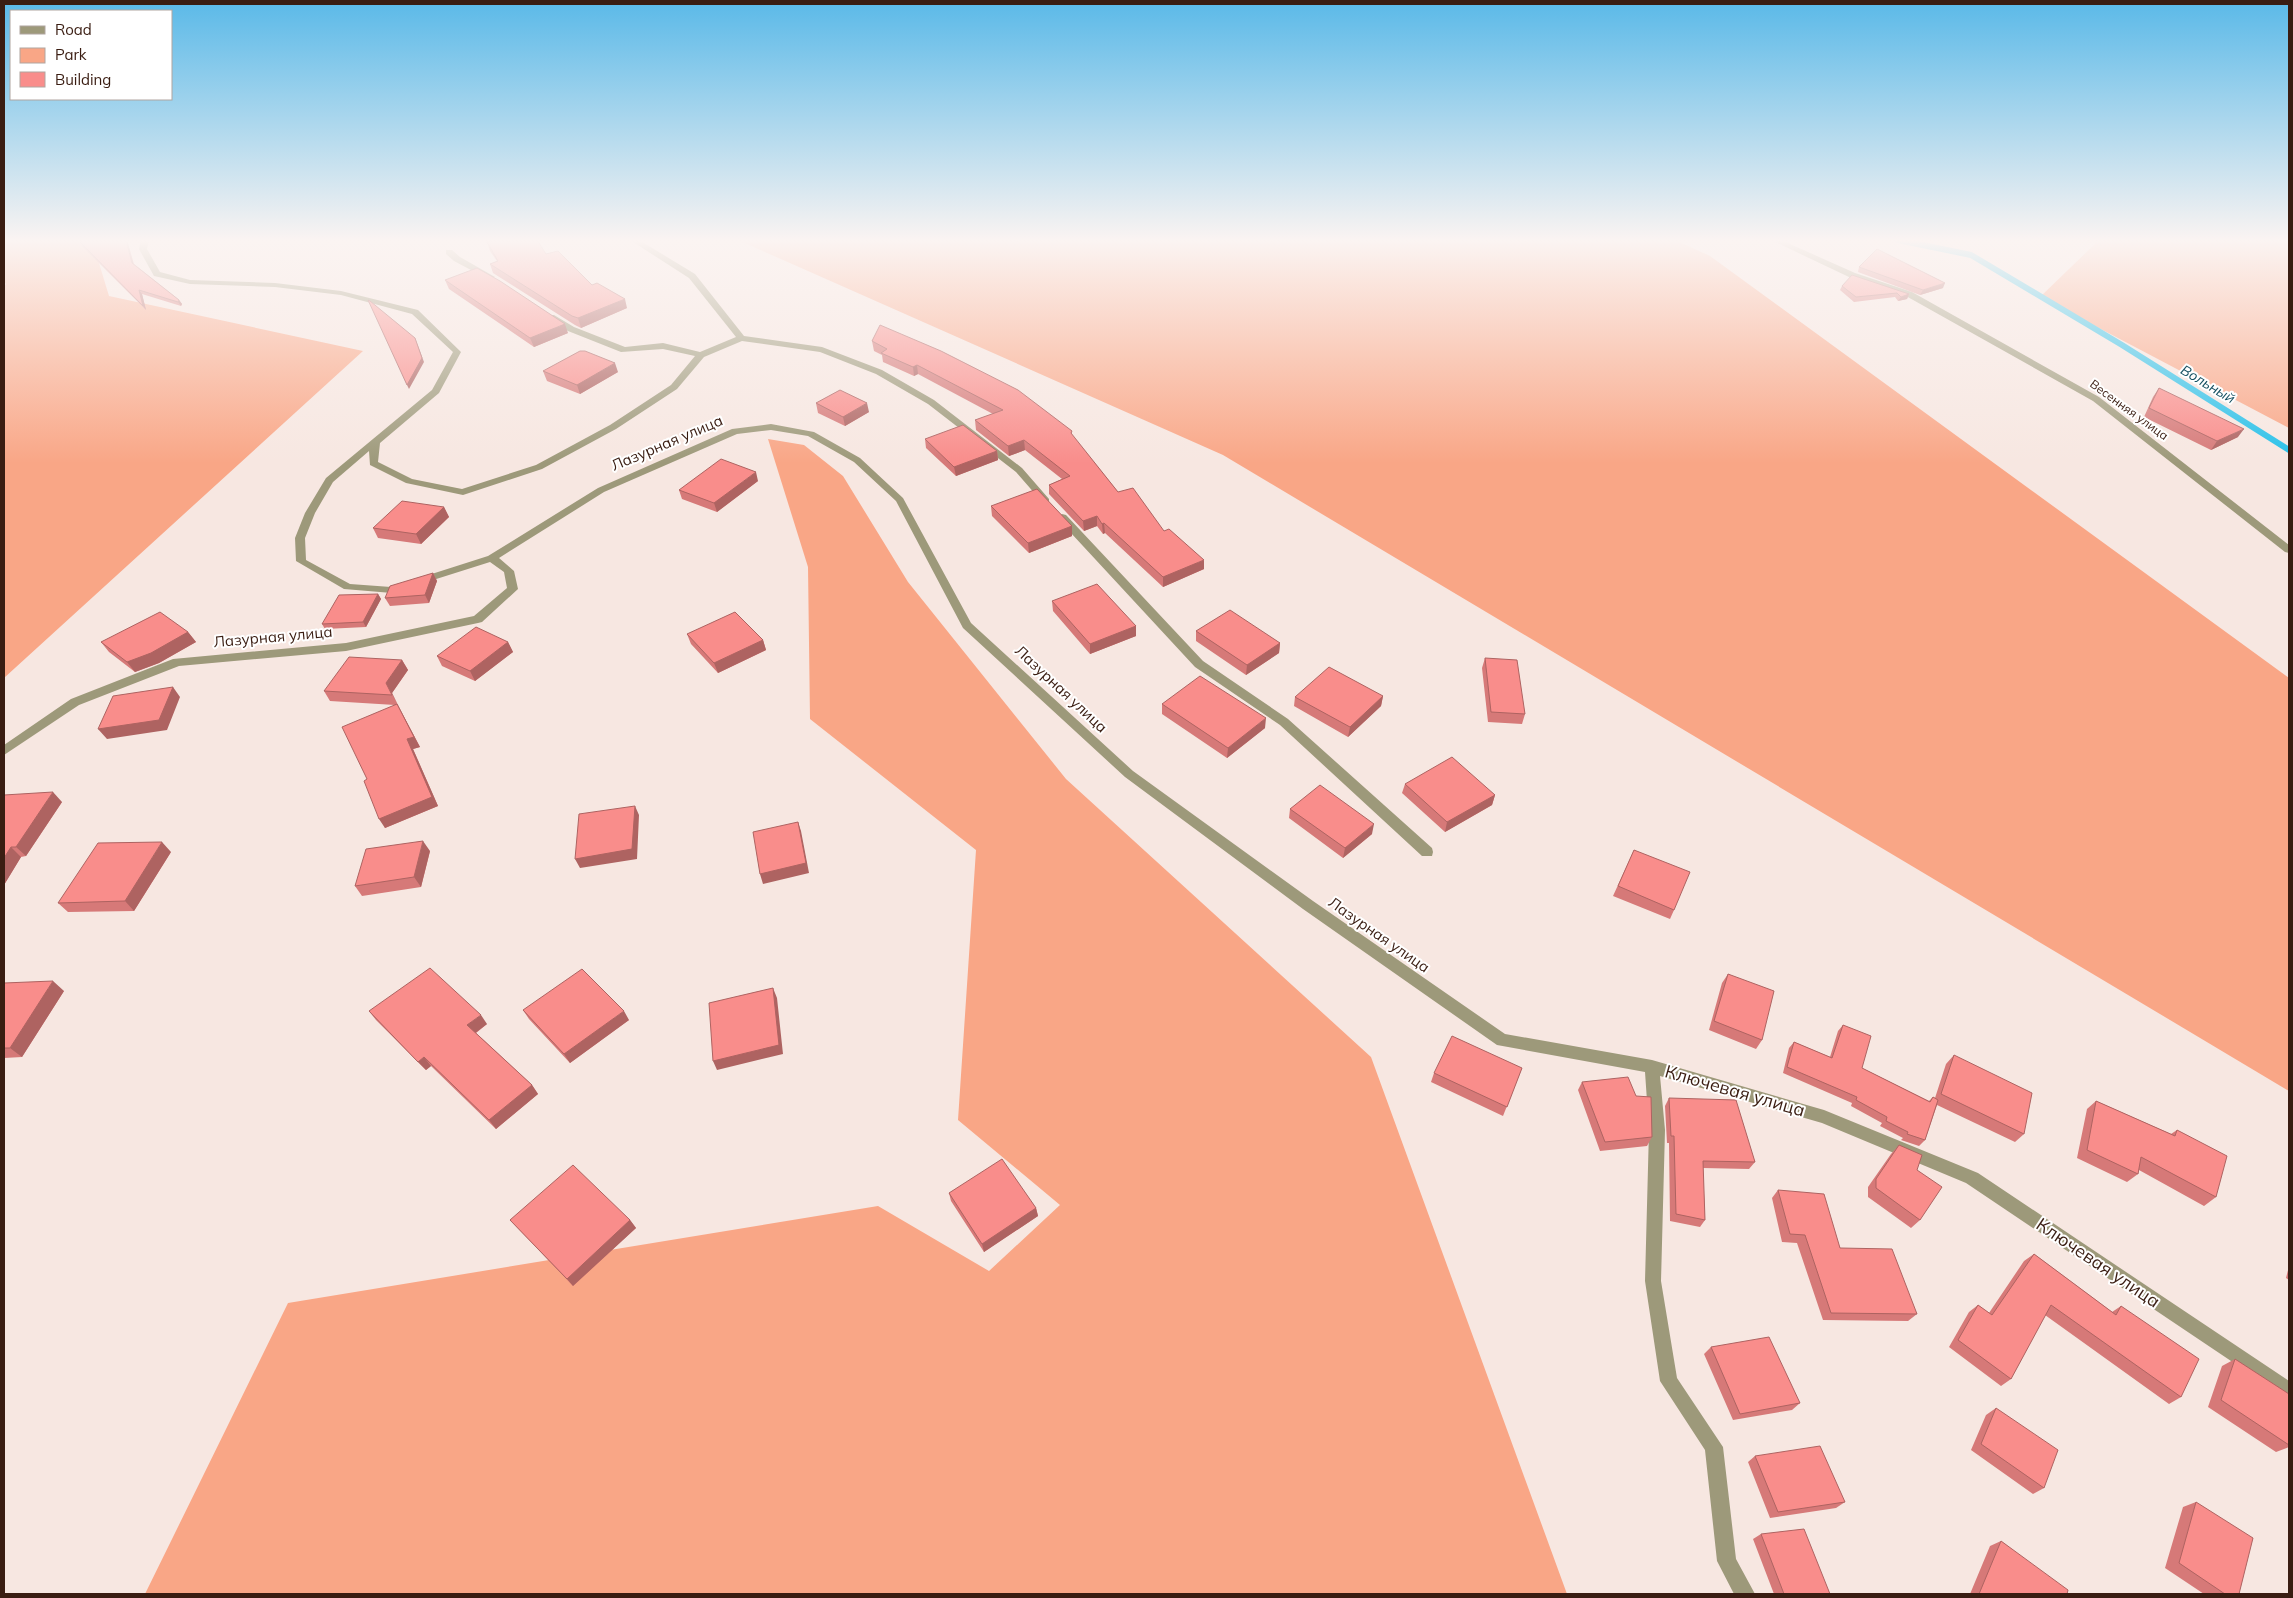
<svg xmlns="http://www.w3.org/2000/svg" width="2293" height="1598" viewBox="0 0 2293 1598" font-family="Mulish,sans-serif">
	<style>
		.green { fill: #f9a686 }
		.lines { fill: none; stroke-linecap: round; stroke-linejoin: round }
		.stream { stroke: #26c0e9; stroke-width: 6 }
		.street { fill: #9d997a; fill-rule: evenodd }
		.wall { fill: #d67978 }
		.shaded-wall { fill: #ae6361 }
		.building { fill: #f98d8b; stroke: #ae6361 }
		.labels { text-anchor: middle; stroke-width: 4; stroke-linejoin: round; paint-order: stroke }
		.far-street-label { font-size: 12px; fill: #3a1d12; stroke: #fff }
		.far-water-label { font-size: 14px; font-style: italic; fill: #165061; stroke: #fff }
		.street-label { font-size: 15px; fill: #3a1d12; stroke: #fff }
		.near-street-label { font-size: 18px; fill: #3a1d12; stroke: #fff }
	</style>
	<rect width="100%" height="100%" fill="#f7e7e1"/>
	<path class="green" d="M4 240H92L109 296 363 351 4 678V286L6 284 4 282Z
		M738 240H1675L1710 256 2289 678V1091L1223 455Z
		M2099 240H2289V428L2040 297Z
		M768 439 804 445 843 476 908 582 1066 779 1371 1057 1567 1594H145L288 1303 878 1206 989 1271 1060 1205 958 1120 976 850 810 719 808 567Z"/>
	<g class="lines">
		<path class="stream" d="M1898 240 1971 255 2122 345 2289 450"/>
		<path class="street" d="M141 240H149L147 249 160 272 190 280 275 283 341 291 418 310 461 352 439 393 380 443 378 462 412 479 462 489 536 465 610 425 671 385 695 356 663 349 621 352 568 331 548 319V315H554L574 327 625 347 663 343 700 352 736 337 689 278 630 240H639L695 274 744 336 822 347 882 370 934 400 1022 468 1049 499V503H1043L1016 472 928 404 876 374 820 352 742 341 704 357 677 389 616 429 542 469 463 495 406 483 370 465 369 451 333 482 315 513 305 538 306 560 350 584 391 587 488 556 598 488 732 429 771 424 814 432 860 458 903 498 971 623 1133 771 1313 901 1505 1034 1652 1060 1824 1110 1978 1173 2289 1381V1400L1966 1183 1822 1123 1660 1076 1665 1130 1661 1281 1677 1378 1723 1447 1736 1559 1755 1594H1734L1717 1561 1705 1450 1660 1381 1645 1281 1649 1130 1645 1072 1497 1045 1303 909 1125 777 963 628 896 501 854 462 808 436 771 430 737 434 604 492 499 558 514 571 518 589 482 622 478 623 346 651 179 666 79 705 4 755V745L71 699 173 659 346 643 474 616 507 588 504 572 490 562 392 593 344 589 296 561 295 538 305 513 326 478 432 390 453 352 412 314 341 295 275 287 190 284 154 276 139 249Z
			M1771 240H1781L1855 273 1912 292 2099 397 2289 545V553L2285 552 2093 401 1906 296 1849 277Z
			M446 250H452L460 257 495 277 488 279 454 261 446 254Z
			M1062 514 1066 515 1203 661 1288 719 1432 848 1433 852 1432 856H1422L1280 725 1195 667 1058 519 1057 517Z"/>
	</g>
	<path class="wall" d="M82 240H127L134 264 179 300 182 304 181 306 142 294 146 310 83 247 80 242Z
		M487 242 546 254 627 308 581 328 575 325 493 273 490 264 497 261 490 251Z
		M1859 267 1943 288 1920 295 1858 272Z
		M445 280 568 333 534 347 449 289Z
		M1842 286 1909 294 1907 299 1898 301 1895 297 1854 302 1840 290Z
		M872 341 1072 431V435L1118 492 1164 531 1204 569 1163 587 1105 533 1103 534 1097 526 1084 531 1049 494V485L1062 479 1025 450 1009 456 976 430 975 420 993 414 918 374 914 376 883 362 882 355 874 351Z
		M543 371 618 372 580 394 547 381Z
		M2159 388 2238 437 2211 450 2144 417 2153 397Z
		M816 403 869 412 845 426 818 413Z
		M925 439 997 451 998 460 956 476 926 448Z
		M758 481 717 512 682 499 679 490Z
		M991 506 1072 526V536L1029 553 992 516Z
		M444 507 449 517 421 544 378 538 373 528Z
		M433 573 437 581 429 603 390 606 385 598Z
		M378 594 381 599 366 627 325 629 322 624Z
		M1052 601 1136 626V636L1090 654 1053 611Z
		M1196 631 1280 643 1279 653 1246 675 1196 641Z
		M188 632 196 642 159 663 135 672 109 652 101 642Z
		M687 634 763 640 766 650 718 673 691 644Z
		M508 642 513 652 475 681 442 666 437 656Z
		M1485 658 1525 714 1522 724 1488 722 1482 668Z
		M402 660 408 670 392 693 398 705 420 747 413 749 438 806 385 828 367 779 395 705 330 701 324 691Z
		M1383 696 1381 706 1348 737 1294 706 1295 697Z
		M1162 704 1265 728 1227 758 1162 714Z
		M1405 784 1495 795 1492 805 1445 832 1402 793Z
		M4 795 62 802 26 856 21 857 4 885Z
		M1290 809 1372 834 1343 858 1289 818Z
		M1634 850 1674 910 1670 919 1613 896Z
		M430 851 421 887 362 896 355 886Z
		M171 852 134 911 68 912 58 903Z
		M1728 974 1762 1040 1756 1049 1709 1030 1722 983Z
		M4 983 64 991 22 1057 4 1058Z
		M523 1010 629 1020 570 1063 529 1019Z
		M369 1011 487 1024 476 1033 532 1085 538 1094 496 1129 431 1066 426 1070 376 1020Z
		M1843 1025 1862 1068 1929 1101 1933 1097 1935 1098 1946 1064 1954 1055 2024 1134 2015 1142 1937 1105 1925 1140 1919 1146 1901 1140 1903 1138 1880 1126 1882 1123 1851 1106 1852 1103 1783 1073 1789 1048 1794 1042 1830 1057 1838 1031Z
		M1522 1068 1503 1116 1431 1082 1434 1073Z
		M1582 1082 1652 1137 1647 1146 1600 1151 1578 1090Z
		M1669 1098 1755 1162 1749 1169 1703 1168 1705 1220 1700 1227 1670 1221 1669 1143H1667L1665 1106Z
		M2096 1101 2171 1134 2177 1130 2216 1197 2204 1206 2139 1170 2138 1174 2127 1182 2077 1158 2087 1109Z
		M1899 1145 1920 1220 1911 1228 1868 1197V1187L1891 1154Z
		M1778 1190 1840 1248 1917 1314 1908 1321 1823 1320 1797 1243 1782 1242 1772 1198Z
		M949 1193 1036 1208 1038 1216 984 1252 951 1201Z
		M510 1220H630L636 1228 573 1286Z
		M2034 1254 2112 1312 2121 1306 2181 1397 2169 1404 2045 1315 2011 1379 2001 1386 1949 1347 1969 1312 1978 1305 1989 1313 2024 1261Z
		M2289 1266V1280L2286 1278Z
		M1711 1347 1800 1403 1792 1410 1733 1420 1704 1354Z
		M2235 1359 2289 1394V1447L2276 1452 2208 1407 2222 1366Z
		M1996 1408 2044 1488 2033 1494 1971 1450 1986 1415Z
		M1755 1456 1845 1502 1836 1508 1770 1518 1748 1462Z
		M2196 1502 2239 1594H2204L2165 1568 2183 1507Z
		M1761 1534 1830 1594H1774L1753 1539Z
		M2001 1541 2067 1594H1970L1990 1546Z"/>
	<path class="shaded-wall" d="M126 240H127L134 267 132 263Z
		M1945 283 1943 288 1920 295 1923 290Z
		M139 290 142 294 146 310 143 306Z
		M1909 294 1907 299 1898 301 1901 297Z
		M625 299 627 308 581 328 578 318Z
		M179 300 182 304 181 306 178 302Z
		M565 324 568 333 534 347 530 338Z
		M415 338 424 362 409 389 407 385Z
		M615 363 618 372 580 394 577 385Z
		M917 365 918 374 914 376 913 367Z
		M867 403 869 412 845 426 843 417Z
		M2244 429 2238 437 2211 450 2217 441Z
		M1024 440 1025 450 1009 456 1008 446Z
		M997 451 998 460 956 476 954 467Z
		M756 472 758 481 717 512 714 503Z
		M444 507 449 517 421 544 416 534Z
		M1097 516V526L1084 531 1083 521Z
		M1104 523 1105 533 1103 534 1102 524Z
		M1072 526V536L1029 553 1028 543Z
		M1204 560V569L1163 587V577Z
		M433 573 437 581 429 603 425 595Z
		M378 594 381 599 366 627 363 622Z
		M1136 626V636L1090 654V644Z
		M188 632 196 642 159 663 135 672 127 662Z
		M763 640 766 650 718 673 714 663Z
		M508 642 513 652 475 681 470 671Z
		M1280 643 1279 653 1246 675 1247 665Z
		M402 660 408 670 392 693 398 705 386 683Z
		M173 687 180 697 167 730 107 739 98 729Z
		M1383 696 1381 706 1348 737 1350 727Z
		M397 704 420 747 413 749 438 806 385 828 379 819Z
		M1266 718 1265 728 1227 758 1228 748Z
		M53 792 62 802 26 856 16 847Z
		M1495 795 1492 805 1445 832 1447 822Z
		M635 806 639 815 637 859 580 868 575 859Z
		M798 822 801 831 809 873 763 884 760 874Z
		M1374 824 1372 834 1343 858 1345 848Z
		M423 841 430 851 421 887 414 877Z
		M162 842 171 852 134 911 125 901Z
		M11 847 21 857 4 885V858Z
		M53 981 64 991 22 1057 10 1048Z
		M773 988 777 998 783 1054 717 1070 713 1061Z
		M624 1011 629 1020 570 1063 564 1054Z
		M481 1015 487 1024 474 1034 467 1025Z
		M424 1057 431 1066 426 1070 418 1062Z
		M532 1085 538 1094 496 1129 489 1120Z
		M1036 1208 1038 1216 984 1252 982 1244Z
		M630 1220 636 1228 573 1286 567 1279Z"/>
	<path class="building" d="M82 240H126L132 263 179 300 178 302 139 290 143 306 80 242Z
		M497 240H537L546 254 558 251 592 285 597 283 625 299 578 318 572 316 490 264 498 261 487 242Z
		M1877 249 1945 283 1923 290 1859 267Z
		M477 268 500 281 565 324 530 338 445 280Z
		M1852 275 1909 294 1901 297 1897 293 1856 297 1842 286Z
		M368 300 370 301 415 338 422 358 407 385Z
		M880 325 941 351 1018 390 1072 431 1071 433 1118 492 1133 488 1164 531 1169 529 1204 560 1163 577 1104 523 1102 524 1097 516 1083 521 1049 485 1070 476 1024 440 1008 446 975 420 1003 410 917 365 913 367 881 353 887 349 872 341Z
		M580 351H585L615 363 577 385 543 371Z
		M2159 388 2244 429 2217 441 2149 408Z
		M840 390 867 403 843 417 816 403Z
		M963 425 997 451 954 467 925 439Z
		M721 459 756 472 714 503 679 490Z
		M1037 489 1072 526 1028 543 991 506Z
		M402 501 444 507 416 534 373 528Z
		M433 573 425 595 385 598 390 586Z
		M1097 584 1136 626 1090 644 1052 601Z
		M378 594 363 622 322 624 339 595Z
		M1230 610 1280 643 1247 665 1196 631Z
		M160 612 188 632 151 653 127 662 101 642Z
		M735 612 763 640 714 663 687 634Z
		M476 627 508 642 470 671 437 656Z
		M349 657 402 660 386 683 392 695 324 691Z
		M1485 658 1517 660 1525 714 1491 712Z
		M1329 667 1383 696 1350 727 1295 697Z
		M1200 676 1266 718 1228 748 1162 704Z
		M173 687 159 720 98 729 113 696Z
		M397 704 414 737 407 739 432 797 379 819 364 781 367 779 342 727Z
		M1452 757 1495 795 1447 822 1405 784Z
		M1320 785 1374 824 1345 848 1290 809Z
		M53 792 16 847H11L4 858V795Z
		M635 806 632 849 575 859 579 814Z
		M798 822 806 863 760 874 753 832Z
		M423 841 414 877 355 886 366 849Z
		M162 842 125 901 58 903 98 843Z
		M1634 850 1690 872 1674 910 1618 886Z
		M430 968 481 1015 467 1025 532 1085 489 1120 424 1057 418 1062 369 1011Z
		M582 969 624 1011 564 1054 523 1010Z
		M1728 974 1774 991 1762 1040 1714 1021Z
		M53 981 10 1048H4V983Z
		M773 988 779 1045 713 1061 709 1003Z
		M1843 1025 1871 1036 1862 1068 1930 1102 1933 1097 1938 1100 1925 1140 1907 1134 1908 1132 1886 1121 1887 1117 1856 1100 1857 1097 1787 1067 1794 1042 1832 1058Z
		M1452 1036 1522 1068 1507 1107 1434 1073Z
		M1954 1055 2032 1093 2024 1134 1941 1094Z
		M1628 1077 1636 1096 1651 1097 1652 1137 1605 1142 1582 1082Z
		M1669 1098 1736 1100 1755 1162 1703 1161 1705 1220 1676 1214 1674 1136H1671Z
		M2096 1101 2175 1136 2177 1130 2227 1156 2216 1197 2141 1157 2138 1174 2087 1150Z
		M1899 1145 1922 1155 1917 1170 1942 1187 1920 1220 1876 1188V1179Z
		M1002 1159 1036 1208 982 1244 949 1193Z
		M573 1165 630 1220 567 1279 510 1220Z
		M1778 1190 1824 1194 1840 1248 1892 1249 1917 1314 1831 1313 1805 1235 1790 1234Z
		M2034 1254 2116 1315 2121 1306 2199 1359 2181 1397 2051 1305 2011 1379 1958 1340 1978 1305 1992 1315Z
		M1769 1337 1800 1403 1740 1414 1711 1347Z
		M2235 1359 2289 1394V1445L2221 1400Z
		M1996 1408 2058 1450 2044 1488 1981 1444Z
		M1820 1446 1845 1502 1778 1512 1755 1456Z
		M2196 1502 2253 1538 2239 1594H2225L2179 1563Z
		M1804 1529 1830 1594H1784L1761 1534Z
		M2001 1541 2068 1590 2067 1594H1979Z"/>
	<linearGradient id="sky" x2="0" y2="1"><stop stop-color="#5ab9e8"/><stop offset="0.52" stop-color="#fbf4f2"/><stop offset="1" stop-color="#fbf4f2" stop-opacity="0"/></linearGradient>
	<rect width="2293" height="463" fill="url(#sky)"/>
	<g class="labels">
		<g class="far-street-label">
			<text transform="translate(2129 410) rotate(36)" y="4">Весенняя улица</text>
		</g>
		<g class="far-water-label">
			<text transform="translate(2208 384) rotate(31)" y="5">Вольный</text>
		</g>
		<g class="street-label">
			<text transform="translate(667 443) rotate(-23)" y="5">Лазурная улица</text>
			<text transform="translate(273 637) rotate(-5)" y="5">Лазурная улица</text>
			<text transform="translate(1061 689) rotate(43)" y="5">Лазурная улица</text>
			<text transform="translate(1379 935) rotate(35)" y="5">Лазурная улица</text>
		</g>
		<g class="near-street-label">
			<text transform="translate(1735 1091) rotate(16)" y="6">Ключевая улица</text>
			<text transform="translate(2098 1263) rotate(34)" y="6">Ключевая улица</text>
		</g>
	</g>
	<rect width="2293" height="1598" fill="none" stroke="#3a1d12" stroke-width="10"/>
	<rect x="10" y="10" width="162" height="90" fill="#ffffff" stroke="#b0a5a0"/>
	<rect x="20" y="26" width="25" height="8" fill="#9d997a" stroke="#b0a5a0"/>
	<text x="55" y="35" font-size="15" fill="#3a1d12">Road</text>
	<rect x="20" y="48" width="25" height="15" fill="#f9a686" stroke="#b0a5a0"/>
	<text x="55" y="60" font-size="15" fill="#3a1d12">Park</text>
	<rect x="20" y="72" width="25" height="15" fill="#f98d8b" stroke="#b0a5a0"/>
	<text x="55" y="85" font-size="15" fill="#3a1d12">Building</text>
</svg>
